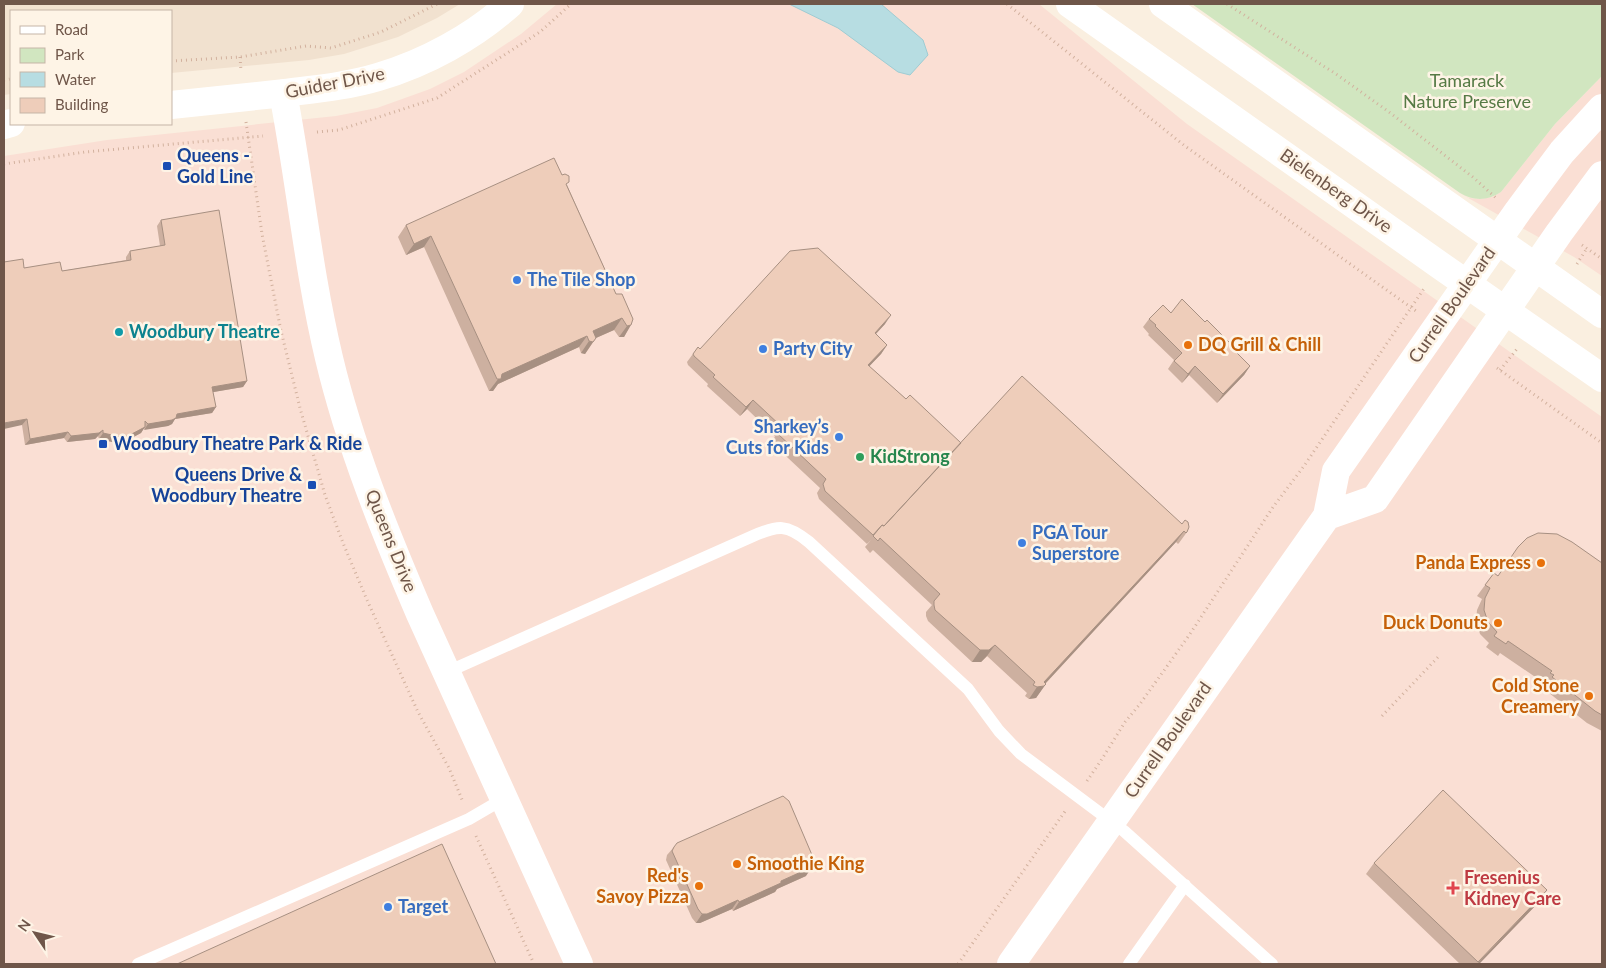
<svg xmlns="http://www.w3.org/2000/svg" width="1606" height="968" viewBox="0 0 1606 968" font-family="Lato,sans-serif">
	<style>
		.residential { fill: #f1e1cf }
		.commercial { fill: #fadfd4 }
		.green { fill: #d1e6c0 }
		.water { fill: #b7dde2; stroke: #9eccd3 }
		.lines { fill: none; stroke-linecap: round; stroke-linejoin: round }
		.path { stroke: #d2b19e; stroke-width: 3; stroke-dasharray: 1 4; stroke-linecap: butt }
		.service { stroke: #fff; stroke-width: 12 }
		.tertiary { stroke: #fff; stroke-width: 28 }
		.wall { fill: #cdb0a0 }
		.shaded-wall { fill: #a79082 }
		.building { fill: #eecdba; stroke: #a79082 }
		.transit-dot { fill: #1a4fb4; stroke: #fef4e6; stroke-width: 2 }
		.shop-dot { fill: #3f7fe0; stroke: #fef4e6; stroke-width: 2 }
		.culture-dot { fill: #0f9aa8; stroke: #fef4e6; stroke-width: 2 }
		.food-dot { fill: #e8710a; stroke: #fef4e6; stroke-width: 2 }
		.leisure-dot { fill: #2e9e5b; stroke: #fef4e6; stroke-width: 2 }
		.health-dot { fill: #e0444e; stroke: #fef4e6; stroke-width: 2 }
		.labels { text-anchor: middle; stroke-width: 5; stroke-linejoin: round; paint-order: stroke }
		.park-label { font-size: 18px; fill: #567a45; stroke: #fef4e6 }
		.street-label { font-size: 18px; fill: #6f5649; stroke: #fef4e6 }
		.transit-label { font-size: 18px; font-weight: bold; fill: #164399; stroke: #fef4e6; text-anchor: start }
		.shop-label { font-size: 18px; font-weight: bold; fill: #366cbe; stroke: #fef4e6; text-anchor: start }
		.culture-label { font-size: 18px; font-weight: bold; fill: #0d838f; stroke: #fef4e6; text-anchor: start }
		.food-label { font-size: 18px; font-weight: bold; fill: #c56008; stroke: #fef4e6; text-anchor: end }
		.leisure-label { font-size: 18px; font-weight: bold; fill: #27864d; stroke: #fef4e6; text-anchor: start }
		.health-label { font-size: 18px; font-weight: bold; fill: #be3a42; stroke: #fef4e6; text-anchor: start }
	</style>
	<rect width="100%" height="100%" fill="#faefe0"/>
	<path class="residential" d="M4 4H460L437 18 398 37 344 54 309 60 171 73V11H11V94L4 95Z"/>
	<path class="commercial" d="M557 4H1039L1187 124 1602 417V964H4V156L107 140 336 116 377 108 430 89 464 72 521 34Z
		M1602 76V276L1574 257 1470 199 1460 193 1469 198 1481 199 1492 197 1501 192 1555 124Z"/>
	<path class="green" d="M1192 4H1602V76L1555 124 1501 192C1488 201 1473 201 1460 193Z"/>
	<path class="water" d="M789 4H881L923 40 928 55 910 75 898 72 838 28Z"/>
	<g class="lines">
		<path class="path" d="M1007 4 1185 146 1416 311
			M1227 4 1336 74 1389 112 1474 178 1496 198
			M240 57 241 71
			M171 61 240 57 306 46 331 48 381 32 437 4
			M4 80 11 79
			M246 122 262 234 281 331 300 408 325 495 343 543 367 600 418 712 449 768 463 802
			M317 132 339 130 437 98 540 32 571 4
			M4 164 85 152 263 136
			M1582 245 1602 259
			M1577 264 1587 248
			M1497 368 1602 443
			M1500 370 1517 349
			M1382 716 1440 655
			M1087 781 1100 762 1125 722 1140 704 1190 634 1273 507 1304 466 1425 287
			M476 836 534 964
			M958 964 1066 810"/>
		<path class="service" d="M447 672 753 536C778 525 787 524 809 542L968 689 999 731 1021 754 1124 831 1272 964
			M138 964 469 819 505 798
			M1129 964 1185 885"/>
		<path class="tertiary" d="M1070 4 1441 266 1602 378
			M1163 4 1602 314
			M283 93C300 181 308 270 329 358 350 446 384 530 420 614L579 964
			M171 105C209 101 247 97 285 93 316 89 348 86 378 77 426 63 473 37 510 4
			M4 125 11 123
			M1327 516 1375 499 1559 233 1602 175
			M1011 964 1327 516 1336 471 1518 211 1562 152 1602 108"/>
	</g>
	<path class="wall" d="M567 185 616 294 633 319 624 337H619L614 330 596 338 585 354 581 353 579 347 498 384 493 391H489L424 247 406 255 398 237 406 225Z
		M161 220 247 381 243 387 213 392 216 407 212 413 175 419 172 424 168 426 143 429 141 433 124 442 117 443 99 439 98 436 95 439 67 442 64 438 25 445 22 425 24 268 62 271 126 260V257L130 251 160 246 157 226Z
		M1171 313 1232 349 1250 366 1244 375 1217 403 1189 375 1182 383 1168 369 1174 360 1148 335 1149 334 1143 327 1149 319Z
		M885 324 876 334 887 345 881 354 869 366 906 399 961 443 1187 532 1179 543 1178 544 1176 542 1046 683 1036 698 1029 699 1025 696 1027 693 987 656 981 662H972L928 621 926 616V612L932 605 873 550 870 553 865 547 871 540 867 544 819 499 817 493 820 488 772 443 775 436 747 409 740 416 707 386 708 384 688 365 687 362 698 347 700 349Z
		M1602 563V731L1587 723 1544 689 1546 687 1543 684 1544 683 1500 653 1498 656 1486 647 1489 643 1480 634 1476 621 1477 610 1482 599 1477 596 1494 573 1498 576Z
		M674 847 806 876 777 889 775 892 733 911 732 909 700 923H696L692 918 666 860 667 855Z
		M1374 863 1539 902 1479 964H1460L1366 874Z"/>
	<path class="shaded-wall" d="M431 236 424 247 406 255 414 244Z
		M891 315 885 324 868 342 875 333Z
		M622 318 614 330 589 341 593 331Z
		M631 325 624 337H619L627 326Z
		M587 336 579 347 498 384 493 391H489L502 374Z
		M589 341 593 342 585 354 581 353Z
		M887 345 881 354 862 374 868 365Z
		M1195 366 1189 375 1182 383 1188 374Z
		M1250 366 1244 375 1217 403 1223 394Z
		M247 381 243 387 208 393 212 387Z
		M753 400 747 409 740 416 746 407Z
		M216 407 212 413 175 419 172 424 168 426 144 430 148 424 177 414Z
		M27 419 22 425 4 429V423Z
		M145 427 141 433 124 442 117 443 99 439 103 433Z
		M103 430 98 436 95 439 67 442 71 436Z
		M68 432 64 438 25 445 30 439Z
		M1184 531 1176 542 1043 686 1046 684 1036 698 1029 699 1037 687 1044 682Z
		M995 645 987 656 981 662H972L980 650Z
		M812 867 806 876 777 889 775 892 733 911 739 902 781 881Z
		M1547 890 1539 902 1479 964H1477Z
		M738 900 732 909 700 923H696L702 914Z"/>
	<path class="building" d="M554 158 562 175 565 174 569 176V182L566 184 616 294H622L633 319 631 325 627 326 622 318 593 331 596 338 593 342 589 341 587 336 502 374 501 379H497L431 236 414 244 406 225Z
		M219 210 247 381 212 387 216 407 177 414 176 418 172 420 148 424 145 421V427L128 436 121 437 103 433V430L99 433 71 436 68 432 30 439 27 419 4 423V262L23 259 24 268 60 262 62 271 131 260 130 251 165 245 161 220Z
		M818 248 891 315 875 333 887 345 868 365 906 399 910 395 961 443 884 526 882 525 873 535 825 491 823 484 826 479 778 434 782 427 753 400 746 407 713 377 715 375 694 356 693 354 698 347 700 349 790 251Z
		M1182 299 1205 322 1207 320 1234 347 1232 348 1250 366 1223 394 1195 366 1188 374 1174 361 1182 353 1155 326 1156 325 1149 319 1163 305 1171 313Z
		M1022 376 1182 524 1185 520 1188 522 1189 527 1187 532 1186 533 1184 531 1044 682 1046 684 1044 686 1037 687 1033 685 1035 682 995 645 989 650H980L935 610 934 605V601L940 594 880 538 878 541 873 536 882 525 884 526Z
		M1538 533 1557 534 1572 542 1602 563V715L1595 711 1552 677 1554 675 1550 673 1552 671 1508 641 1506 644 1494 636 1497 632 1488 622 1484 610 1485 598 1490 588 1485 585 1494 573 1498 576 1518 547 1527 538Z
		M1443 790 1547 890 1478 962 1374 863Z
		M783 796 789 801 815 862 812 867 781 881V883L739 902 738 900 707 914H702L698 909 672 851 674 847 677 843Z
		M442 844 496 964H177Z"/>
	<g class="transit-dot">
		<rect x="162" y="161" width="10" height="10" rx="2.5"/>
		<rect x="98" y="439" width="10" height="10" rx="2.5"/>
		<rect x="307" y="480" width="10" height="10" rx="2.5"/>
	</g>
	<g class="shop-dot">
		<circle cx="517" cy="280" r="5"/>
		<circle cx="763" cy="349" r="5"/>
		<circle cx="839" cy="437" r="5"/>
		<circle cx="1022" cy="543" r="5"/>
		<circle cx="388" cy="907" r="5"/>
	</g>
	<circle class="culture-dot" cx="119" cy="332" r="5"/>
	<g class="food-dot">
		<circle cx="1188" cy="345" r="5"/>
		<circle cx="1541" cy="563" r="5"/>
		<circle cx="1498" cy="623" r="5"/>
		<circle cx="1589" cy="696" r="5"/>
		<circle cx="737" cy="864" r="5"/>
		<circle cx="699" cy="886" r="5"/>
	</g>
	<circle class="leisure-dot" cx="860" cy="457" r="5"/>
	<path class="health-dot" d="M1450.5 880.5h5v5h5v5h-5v5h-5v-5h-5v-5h5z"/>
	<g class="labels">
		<g class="park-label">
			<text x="1467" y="87">Tamarack<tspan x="1467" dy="21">Nature Preserve</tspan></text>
		</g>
		<g class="street-label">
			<text transform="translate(335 83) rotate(-11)" y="6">Guider Drive</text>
			<text transform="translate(1336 191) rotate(35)" y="6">Bielenberg Drive</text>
			<text transform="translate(1452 305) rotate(-55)" y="6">Currell Boulevard</text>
			<text transform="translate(391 541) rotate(68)" y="6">Queens Drive</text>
			<text transform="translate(1168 740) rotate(-55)" y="6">Currell Boulevard</text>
		</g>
		<g class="transit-label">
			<text x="177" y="162">Queens -<tspan x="177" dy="21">Gold Line</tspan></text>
			<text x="113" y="450">Woodbury Theatre Park &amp; Ride</text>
			<text x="302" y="481" text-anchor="end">Queens Drive &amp;<tspan x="302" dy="21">Woodbury Theatre</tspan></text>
		</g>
		<g class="shop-label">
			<text x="527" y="286">The Tile Shop</text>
			<text x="773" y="355">Party City</text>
			<text x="829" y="433" text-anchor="end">Sharkey’s<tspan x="829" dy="21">Cuts for Kids</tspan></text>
			<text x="1032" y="539">PGA Tour<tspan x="1032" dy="21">Superstore</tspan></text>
			<text x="398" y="913">Target</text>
		</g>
		<g class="culture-label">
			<text x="129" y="338">Woodbury Theatre</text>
		</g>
		<g class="food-label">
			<text x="1198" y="351" text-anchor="start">DQ Grill &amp; Chill</text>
			<text x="1531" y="569">Panda Express</text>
			<text x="1488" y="629">Duck Donuts</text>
			<text x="1579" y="692">Cold Stone<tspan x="1579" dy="21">Creamery</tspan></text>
			<text x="747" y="870" text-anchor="start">Smoothie King</text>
			<text x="689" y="882">Red's<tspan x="689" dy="21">Savoy Pizza</tspan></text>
		</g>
		<g class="leisure-label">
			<text x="870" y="463">KidStrong</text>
		</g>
		<g class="health-label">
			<text x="1464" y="884">Fresenius<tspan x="1464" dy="21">Kidney Care</tspan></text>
		</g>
	</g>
	<rect width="1606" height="968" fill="none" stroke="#6f5649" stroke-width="10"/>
	<rect x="10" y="10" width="162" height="115" fill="#fef4e6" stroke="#c5b5a7"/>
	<rect x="20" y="26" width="25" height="8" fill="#ffffff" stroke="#c5b5a7"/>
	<text x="55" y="35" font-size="15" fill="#6f5649">Road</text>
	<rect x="20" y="48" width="25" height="15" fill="#d1e6c0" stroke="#c5b5a7"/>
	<text x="55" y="60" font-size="15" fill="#6f5649">Park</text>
	<rect x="20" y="72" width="25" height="15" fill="#b7dde2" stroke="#c5b5a7"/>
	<text x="55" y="85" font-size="15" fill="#6f5649">Water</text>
	<rect x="20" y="98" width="25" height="15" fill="#eecdba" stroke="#c5b5a7"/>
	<text x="55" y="110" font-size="15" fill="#6f5649">Building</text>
	<g transform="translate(35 933) rotate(305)" stroke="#fef4e6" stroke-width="4" paint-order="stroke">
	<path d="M0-4L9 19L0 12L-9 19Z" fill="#6f5649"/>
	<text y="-8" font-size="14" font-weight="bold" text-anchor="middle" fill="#6f5649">N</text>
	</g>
</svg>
